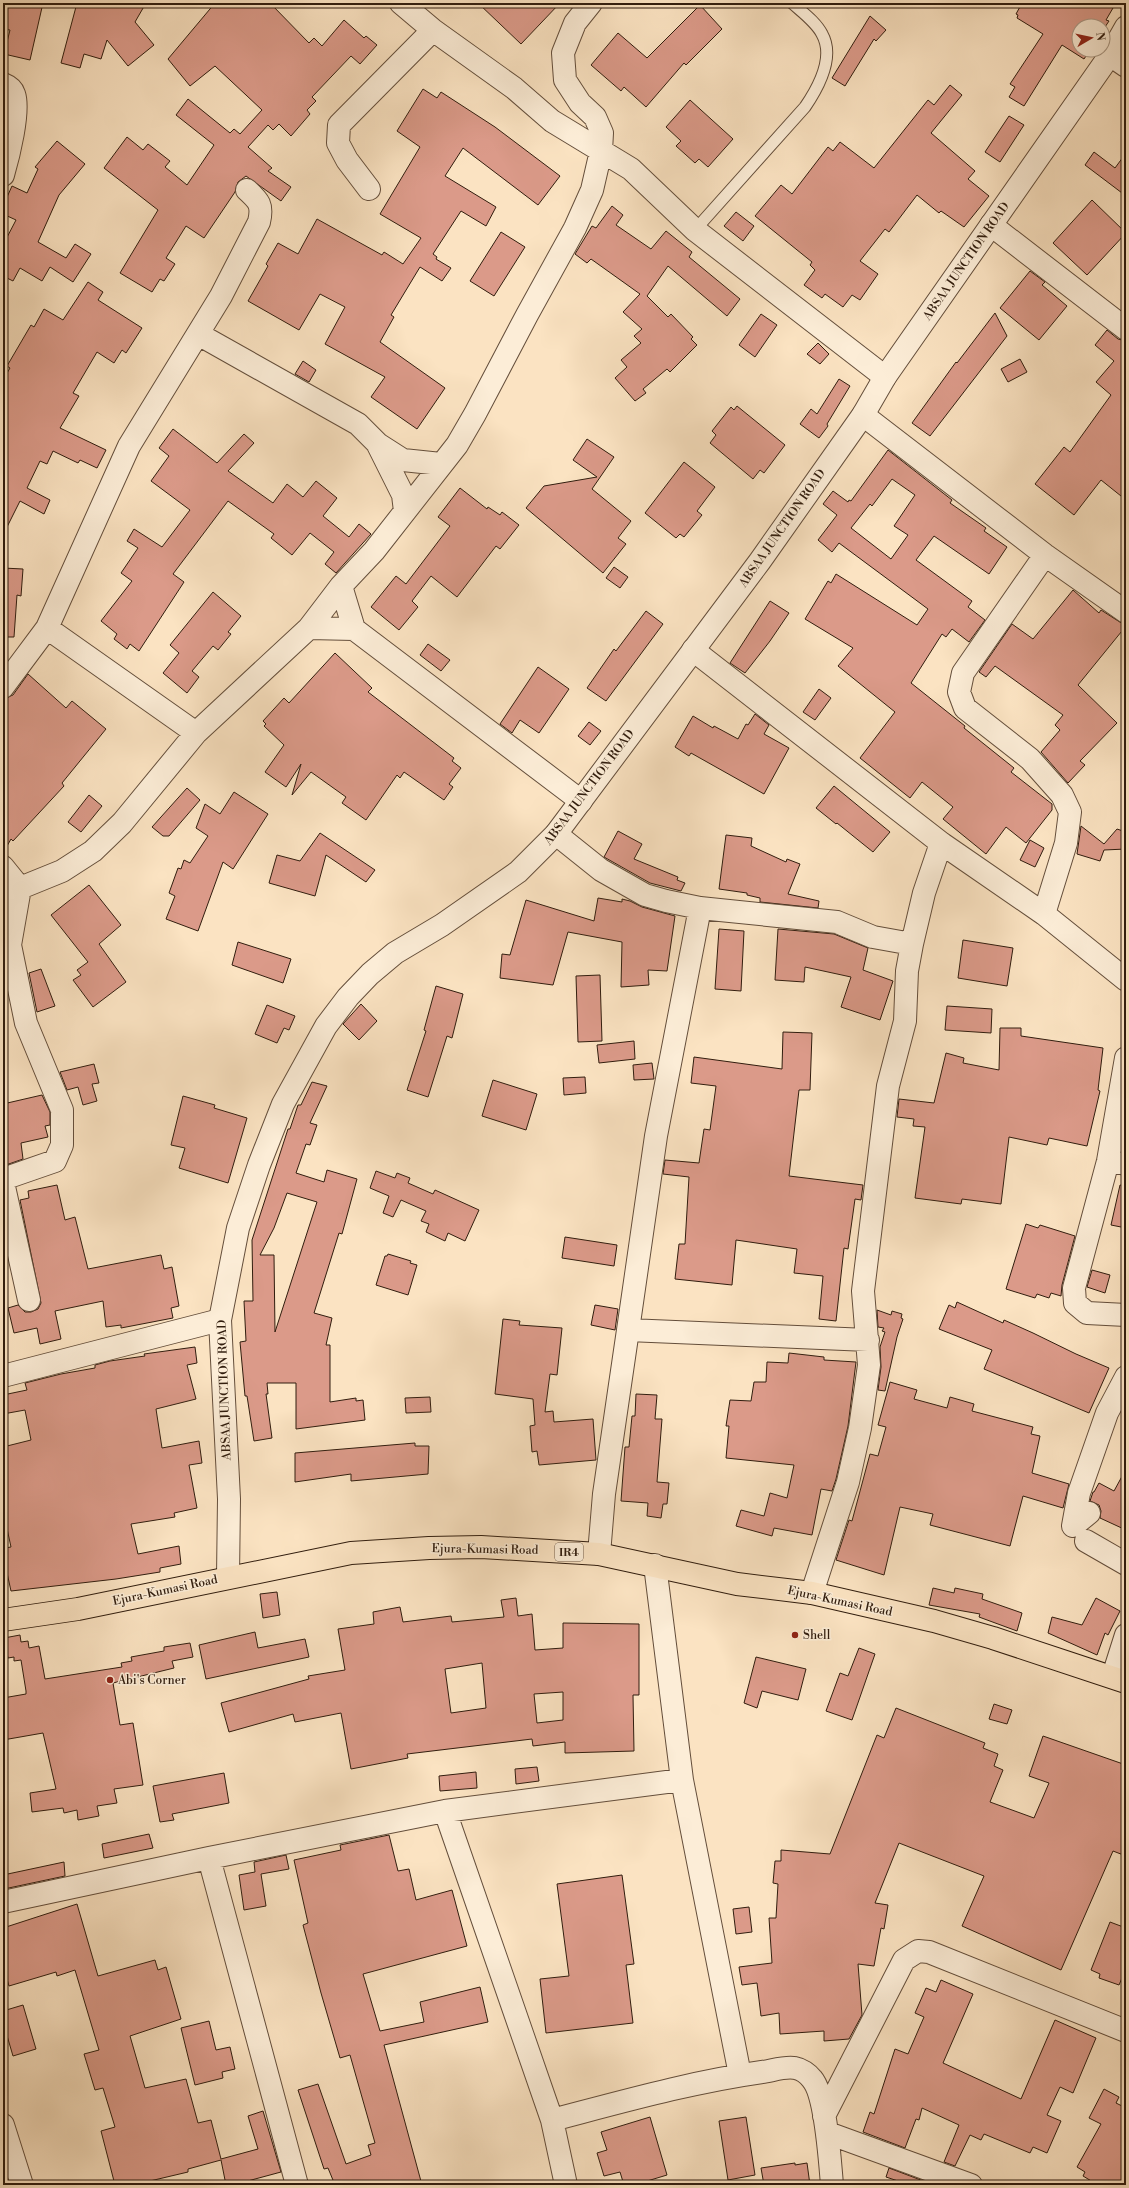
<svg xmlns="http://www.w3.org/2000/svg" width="1129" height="2188" viewBox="0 0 1129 2188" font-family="'Libre Bodoni',serif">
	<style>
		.building { fill: #db9a89; stroke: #311d0e; fill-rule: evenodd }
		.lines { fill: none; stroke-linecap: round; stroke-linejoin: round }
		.service-casing { stroke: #644e3b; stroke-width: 13 }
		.minor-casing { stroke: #644e3b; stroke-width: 24 }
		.tertiary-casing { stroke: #644e3b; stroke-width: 24 }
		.primary-casing { stroke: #311d0e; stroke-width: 24 }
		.service { stroke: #fcedd7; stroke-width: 11 }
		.minor { stroke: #fcedd7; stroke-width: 22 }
		.tertiary { stroke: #fcedd7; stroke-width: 22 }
		.primary { stroke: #fbe3c2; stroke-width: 22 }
		.poi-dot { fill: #8f2418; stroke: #fcedd7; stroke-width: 1.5 }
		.labels { text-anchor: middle; stroke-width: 3; stroke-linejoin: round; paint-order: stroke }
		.shield { fill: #fcedd7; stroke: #6e5b4a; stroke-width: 1 }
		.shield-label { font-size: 11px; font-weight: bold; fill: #311d0e }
		.street-label { font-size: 12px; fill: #311d0e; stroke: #fcedd7 }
		.poi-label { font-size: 12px; fill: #311d0e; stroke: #fcedd7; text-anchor: start }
	</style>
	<rect width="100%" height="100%" fill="#fbe3c2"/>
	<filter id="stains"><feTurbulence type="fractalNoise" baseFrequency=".005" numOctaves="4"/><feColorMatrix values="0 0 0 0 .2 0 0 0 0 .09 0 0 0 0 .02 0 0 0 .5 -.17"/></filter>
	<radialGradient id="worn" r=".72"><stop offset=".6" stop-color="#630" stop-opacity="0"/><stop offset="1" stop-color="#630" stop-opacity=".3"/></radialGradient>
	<path class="building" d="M3 3H43L30 60 4 54 10 30 3 29Z
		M77 3H146L135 22 154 45 128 66 107 40 101 59 84 54 80 68 61 63Z
		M215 3H270L309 43 314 38 322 46 344 20 364 38 366 36 377 45 360 64 351 56 312 97 316 101 307 110 310 114 291 136 279 124 273 130 268 125 248 147 272 168 268 171 291 187 281 201 246 176 238 182 235 192 204 238 186 226 166 258 175 264 164 281 160 279 152 292 120 273 158 210 104 168 127 137 143 150 148 144 170 161 165 167 187 185 214 145 176 115 188 99 230 133 234 129 240 134 262 110 215 66 190 86 168 59Z
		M478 3H560L521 44Z
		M1022 3H1106L1113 8 1106 20 1109 21 1103 30V26H1079V50H1090L1084 59 1062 45 1024 106 1009 97 1015 87 1010 84 1043 34 1017 18 1018 15 1016 14Z
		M700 5 722 29 686 65 684 63 646 107 624 87 621 91 591 65 618 33 647 58Z
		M870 16 886 30 876 41 874 39 845 86 832 78Z
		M950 85 962 95 931 133 975 171 968 179 989 196 964 227 941 211 939 213 917 195 889 232 885 229 860 261 878 274 860 300 852 295 843 307 825 294 822 298 804 285 815 270 810 265 812 262 755 216 781 185 792 194 828 147 833 151 840 142 874 168 928 100 934 105Z
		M423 89 437 98 441 92 495 127 560 176 538 205 463 148 445 176 496 207 486 226 461 211 433 254 437 257 436 259 451 268 442 281 420 267 391 315 394 317 380 342 445 388 417 429 371 397 385 377 325 344 345 307 320 294 299 330 248 301 268 266 266 264 278 243 298 254 317 219 382 255 384 252 403 264 421 238 380 214 420 147 397 131Z
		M690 100 733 139 708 167 699 159 695 163 676 146 681 141 666 127Z
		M1009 116 1024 125 1000 162 985 152Z
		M57 141 85 164 59 195 38 242 66 258 75 244 91 254 73 282 50 267 42 281 20 268 13 281 3 276V245L16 220 3 214V206L12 186 27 193 38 169 35 167Z
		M1094 152 1115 168 1126 153V196L1085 165Z
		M1092 200 1126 233 1087 275 1053 243Z
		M612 206 623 215 616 225 651 249 666 231 692 252 689 257 740 299 727 316 668 266 647 296 668 317 671 314 693 337 691 339 697 345 670 372 667 369 643 389 646 393 635 401 615 378 627 367 621 360 641 343 634 336 642 329 623 312 640 294 591 259 587 263 575 254 592 226 596 228Z
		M736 212 754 226 743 241 724 226Z
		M501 232 525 247 494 296 470 281Z
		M1030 271 1045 282 1042 285 1067 306 1039 340 1000 308Z
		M88 282 103 292 98 300 142 328 126 353 122 350 114 363 97 352 73 393 79 396 60 428 106 450 97 468 80 460 78 463 53 451 47 464 40 461 27 488 50 500 44 514 20 501 3 535V380L10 368 7 366 31 325 34 327 44 309 63 320Z
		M995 313 1007 336 930 436 912 423 956 362 957 363Z
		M761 314 777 325 755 357 739 345Z
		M1107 330 1118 339 1126 341V500L1101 480 1074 515 1035 484 1064 447 1070 452 1111 395 1096 382 1114 361 1095 345Z
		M818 343 829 354 820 364 807 354Z
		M1020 359 1027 372 1008 382 1001 369Z
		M303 361 316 370 309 382 295 374Z
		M839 379 850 386 827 424 828 426 819 438 800 424 811 409 817 414Z
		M737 406 785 445 764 473 760 470 753 479 710 443 716 435 712 431 731 407 734 410Z
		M173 429 217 463 244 434 254 443 228 471 273 503 287 484 303 497 316 481 337 498 323 516 349 537 359 524 371 534 336 573 325 564 334 552 310 533 292 555 271 538 274 534 228 501 173 574 184 582 139 651 130 644 127 649 114 639 117 634 101 621 132 581 121 573 138 548 127 541 134 529 162 547 190 510 151 481 169 456 159 448Z
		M587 439 614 457 592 489 631 521 618 538 626 544 603 573 526 508 544 486 597 477 573 460Z
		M888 450 952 500 950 503 986 528 984 531 1007 547 989 574 934 536 916 560 972 601 968 607 985 620 969 642 952 629 946 637 942 634 911 683 965 726 964 728 1014 768 1011 772 1052 804V810L1026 843 1006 827 986 854 943 819 953 807 922 782 910 798 860 758 895 712 838 666 853 648 805 619 828 581 831 583 836 574 917 625 928 609 839 543 832 552 818 540 837 515 823 504 833 491 848 502 849 500 851 501ZM892 479 915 495 894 526 908 535 891 559 851 528 870 504 872 506Z
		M684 462 715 487 697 511 702 515 684 537 680 534 676 538 645 513Z
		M460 488 487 509 488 507 500 515 502 512 519 525 500 549 496 546 457 597 431 576 412 601 418 607 399 630 371 607 396 576 406 584 450 526 438 517Z
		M614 567 628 577 620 588 606 578Z
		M3 568 23 569 21 596 17 595 14 637H3Z
		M1073 590 1099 613 1101 610 1126 626 1078 685 1117 723 1080 761 1085 765 1068 783 1041 752 1060 730 1055 725 1063 715 995 666 986 677 979 672 1012 624 1033 639Z
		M213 592 241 616 228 632 231 634 218 650 213 646 192 671 199 677 187 693 163 673 179 653 170 645Z
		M770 601 789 613 770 641 745 673 730 663Z
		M646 611 663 624 606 701 587 688 614 649 616 651Z
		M428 644 450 660 441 671 420 655Z
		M335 653 372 688 368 692 454 758 452 761 461 768 449 784 453 787 444 800 404 772 400 778 397 775 366 820 342 803 346 797 311 772 292 795 301 764 286 787 265 772 284 745 264 726 266 724 263 721 284 698 289 703Z
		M538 667 569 689 539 733 520 720 512 733 500 724Z
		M28 674 66 708 72 701 106 729 62 783 64 786 13 841 11 839 3 853V699L13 695Z
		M819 689 831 698 815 720 803 712Z
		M755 714 769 725 764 734 789 748 764 794 691 753 689 756 675 747 693 716 713 728 714 726 738 739 746 724 748 725Z
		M589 722 601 731 590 745 578 736Z
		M834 786 890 832 873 852 837 823 836 824 816 808Z
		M187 788 200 800 169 836H163L152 827Z
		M234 792 268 814 233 869 223 862 198 931 166 919 175 896 169 893 178 868 181 869 184 860 190 863 208 836 196 828 205 804 220 814Z
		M89 795 102 806 81 832 68 822Z
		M1081 826 1104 844 1117 829 1126 832V849L1104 850 1100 861 1077 854Z
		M618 831 642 844 634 859 678 877 677 880 685 883 681 891 650 883 604 857Z
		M320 833 375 870 366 882 326 855 315 896 269 883 277 855 300 861Z
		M726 835 752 838 751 846 786 862 787 859 800 864 788 894 819 901 818 908 760 902V898L747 895V893L719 889Z
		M1030 840 1044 848 1035 867 1020 860Z
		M89 885 121 925 99 944 126 982 93 1007 73 980 81 975 77 970 88 962 51 915Z
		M598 898 622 902V899L630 901 642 907 675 916 667 971 648 970 649 985 621 987 622 942 568 932 553 985 500 978 502 954 510 955 526 900 594 921Z
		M719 929 744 931 741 991 715 989Z
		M778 929 834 934 868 948 863 970 893 981 880 1020 841 1007 851 977 805 967 804 982 775 980Z
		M963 940 1013 948 1007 986 958 978Z
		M238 942 291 959 283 983 232 965Z
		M41 969 55 1006 37 1012 29 973Z
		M600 975 602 1041 578 1042 576 976Z
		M436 986 463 994 452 1038 447 1036 428 1097 407 1090 426 1031 424 1030Z
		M361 1004 377 1021 359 1040 343 1024Z
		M267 1005 295 1016 289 1030 284 1028 277 1043 255 1034Z
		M947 1006 992 1009 991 1033 945 1030Z
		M1000 1028H1021V1036L1103 1048 1098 1090 1100 1091 1087 1146 1049 1138 1047 1145 1009 1137 1001 1204 962 1199 961 1204 915 1198 925 1127 913 1126 914 1119 897 1117 899 1099 934 1103 946 1053 964 1058 963 1063 999 1070Z
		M783 1032 812 1033 810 1090H799L789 1176 863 1185 861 1200 855 1199 848 1249 844 1248 836 1321 819 1319 823 1276 794 1273 797 1249 736 1240 732 1285 675 1279 679 1244H685L689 1177 663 1174 665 1160 699 1163 704 1129 710 1130 716 1086 691 1083 694 1057 782 1069Z
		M634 1041 635 1059 599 1063 597 1045Z
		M652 1063 654 1079 634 1080 633 1065Z
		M94 1064 99 1083 92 1084 97 1101 83 1105 78 1087 67 1090 60 1072Z
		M585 1077 586 1093 564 1095 563 1078Z
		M493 1080 537 1094 526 1130 482 1116Z
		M312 1082 327 1086 310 1123 317 1125 310 1145 306 1144 296 1173 324 1182 327 1170 357 1179 342 1234 339 1233 314 1313 332 1318 326 1345H330V1402L356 1398V1401L363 1400 365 1420 296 1429V1383H267L268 1394H266L272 1438 254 1441 247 1396H245L240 1342 246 1341 244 1301H253L252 1240 288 1129H290L298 1105H301ZM287 1193 317 1202 275 1332 274 1255H260L274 1228Z
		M42 1095 50 1112V1125L45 1126 48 1137 21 1143 23 1159 3 1166V1104Z
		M183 1096 215 1105 214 1108 247 1118 228 1183 179 1168 185 1148 171 1145Z
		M376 1171 395 1178 397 1173 410 1178 408 1183 433 1194 435 1190 479 1210 465 1241 448 1233 445 1241 426 1232 429 1224 421 1221 426 1211 401 1200 393 1217 383 1213 389 1196 370 1188Z
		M57 1185 65 1220 75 1217 88 1269 161 1255 164 1269 172 1267 179 1306 171 1308 173 1318 121 1328V1325L106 1327 103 1301 55 1311 61 1339 40 1344 37 1328 14 1333 8 1308 18 1305 25 1312H31L38 1309 41 1303 20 1200 29 1198 28 1191Z
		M1120 1185 1126 1186V1228L1111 1225Z
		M1026 1224 1038 1228 1040 1225 1075 1236 1062 1285 1061 1296 1051 1293 1049 1298 1037 1294 1035 1298 1006 1289Z
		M565 1237 617 1245 614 1266 562 1258Z
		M388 1254 411 1261 410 1263 417 1265 408 1295 376 1285 385 1256H387Z
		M1092 1270 1110 1275 1105 1293 1087 1287Z
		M957 1302 1003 1323 1004 1320 1033 1333 1076 1354 1109 1368 1089 1413 984 1369 992 1350 939 1329 949 1305 955 1308Z
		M595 1305 618 1309 615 1330 591 1325Z
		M877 1310 891 1315 892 1311 902 1314 901 1318 903 1319 897 1337 885 1391 878 1390 881 1367 880 1347 885 1332 882 1331 884 1328 878 1327Z
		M503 1319 520 1321 519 1325 562 1328 557 1375 550 1374 545 1412 553 1411 554 1422 593 1419 596 1460 539 1465 537 1451 532 1452 530 1426 535 1425 533 1399 495 1394Z
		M195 1347 197 1363 187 1365 196 1399 156 1409 162 1448 199 1441 202 1463 189 1465 197 1508 174 1513 175 1517 131 1524 138 1554 179 1546 181 1564 160 1568V1572L116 1579 11 1591 4 1559H6L5 1548 11 1547 3 1510V1447L31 1440 25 1410 3 1414V1395L27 1390 25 1383 61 1374 95 1368V1365L110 1361 145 1356 144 1354Z
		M789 1353 824 1357V1360L856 1362 848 1426 836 1479 832 1491 821 1489 812 1535 774 1528 772 1536 736 1526 741 1510 764 1516 770 1493 787 1498 794 1465 726 1458 729 1426H726L730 1400 751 1401 754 1382H766L767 1362 788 1363Z
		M890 1382 917 1390 914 1399 947 1408 950 1397 974 1404 972 1411 1033 1427 1031 1434 1040 1436 1032 1473 1069 1484 1063 1508 1023 1496 1010 1546 930 1525 933 1514 900 1507 884 1575 836 1560 849 1520 852 1521 870 1454 878 1456 886 1427 878 1425Z
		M636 1394 657 1395 655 1419H662L657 1482 669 1483 667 1504H663L661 1518 647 1516 648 1503 621 1501 625 1447H629L632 1416H635Z
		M430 1397 431 1412 406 1413 405 1398Z
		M415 1443V1446H429L428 1474 351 1481V1474L295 1482V1453Z
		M1126 1469V1530L1100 1518 1101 1511 1099 1505 1090 1501 1093 1492H1094L1099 1483 1114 1491Z
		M933 1588 954 1593 955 1588 983 1594 982 1599 1022 1613 1017 1631 979 1617 980 1614 929 1605Z
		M277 1592 280 1615 263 1618 260 1594Z
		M516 1598 518 1616 532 1614 535 1650 563 1648V1623L639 1624V1695H633L634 1751 565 1753V1742L533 1746 532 1739 407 1754 408 1758 351 1769 341 1713 295 1722 293 1714 229 1732 221 1703 309 1679 308 1676 345 1670 338 1629 374 1624 373 1612 400 1607 403 1622 451 1616 452 1622 504 1617 501 1600ZM482 1663 486 1708 451 1713 445 1669ZM563 1692V1720L537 1723 534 1694Z
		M1096 1598 1120 1611 1108 1635 1105 1633 1097 1655 1048 1633 1052 1617 1082 1625Z
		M255 1632 258 1648 305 1639 309 1657 206 1679 199 1645Z
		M20 1635 21 1642 28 1641 29 1648 39 1646 45 1679 122 1667 121 1663 132 1661 131 1657 164 1651V1647L190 1643 193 1657 172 1661 174 1668 113 1683 120 1725 133 1723 143 1785 114 1789 117 1803 97 1806 99 1816 78 1820 77 1810 64 1813 63 1808 32 1812 30 1793 56 1789 43 1733 3 1740V1698L26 1694V1691L21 1660 14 1661V1657L8 1658 4 1638Z
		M859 1648 875 1654 852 1720 826 1711 840 1673 848 1676Z
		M756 1657 806 1669 798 1700 762 1691 757 1708 744 1703Z
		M994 1704 1012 1710 1007 1724 989 1719Z
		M896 1708 985 1743 983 1748 998 1754 994 1766 1003 1770 990 1802 1034 1818 1049 1783 1029 1776 1043 1736 1126 1765V1856L1113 1851 1061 1970 962 1926 984 1876 899 1843 875 1903 888 1905 884 1929 881 1928 874 1966 858 1964 862 2015 849 2039 824 2041V2031L780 2034 779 2013 761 2016 757 1983 742 1985 739 1967 772 1963 769 1918H776L778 1884 773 1883 775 1861H781V1850L830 1854 877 1735 884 1738Z
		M537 1767 539 1781 516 1784 515 1769Z
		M476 1772 477 1788 440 1791 439 1776Z
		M224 1773 229 1803 172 1814 174 1820 160 1822 153 1786Z
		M149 1834 153 1848 104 1858 102 1844Z
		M389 1835 398 1871 409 1869 416 1900 452 1890 467 1946 363 1974 380 2031 424 2022 420 2002 480 1987 488 2022 384 2045 422 2185H335L328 2168 324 2169 298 2090 318 2084 346 2164 371 2155 368 2145 375 2143 350 2055 340 2058 321 1993 303 1925 308 1923 294 1860 341 1850 340 1845Z
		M286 1855 289 1869 261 1874 266 1906 244 1910 239 1875 255 1872 254 1862Z
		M64 1862 65 1876 4 1889 3 1875Z
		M622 1875 634 1964 626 1965 633 2023 546 2033 540 1979 569 1976 557 1884Z
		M77 1904 98 1976 155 1960 158 1970 166 1967 181 2019 130 2036 145 2088 186 2079 198 2123 211 2120 221 2159 258 2149 248 2116 263 2111 281 2172 244 2182V2185H226L221 2160 188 2169V2172L133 2185H115L101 2131 115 2127 103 2088 95 2090 84 2054 99 2050 75 1970 57 1976 56 1972 9 1986 3 1965V1928Z
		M749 1907 752 1932 736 1934 733 1909Z
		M1110 1922 1126 1928V1980L1122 1978 1119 1985 1099 1978 1100 1974 1091 1970Z
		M941 1980 973 1994 943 2063 1021 2099 1055 2020 1096 2038 1073 2093 1060 2087 1047 2115 1061 2121 1047 2153 1033 2147 1030 2153 984 2134 981 2140 970 2135 955 2166 944 2162 959 2125 922 2108 919 2120 916 2119 905 2148 863 2132 870 2112 874 2114 895 2049 908 2054 924 2017 915 2013 926 1988 936 1992Z
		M23 2005 36 2049 13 2056 3 2022V2011Z
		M209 2021 216 2050 230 2047 235 2069 222 2072 223 2078 195 2085 181 2028Z
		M1104 2089 1119 2097 1116 2103 1126 2108V2185H1098L1083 2176 1085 2172 1077 2167 1101 2124 1089 2118Z
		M650 2117 667 2175 634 2185H624L620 2172 604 2176 597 2153 607 2150 601 2132Z
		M746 2117 755 2175 728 2180 719 2121Z
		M795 2163V2165L807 2163 810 2185H764L761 2168Z
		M889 2168 934 2185H910L886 2177Z"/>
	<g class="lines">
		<defs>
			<path id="service" d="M695 230 805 107C818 88 835 57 822 34 816 22 802 12 792 3"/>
			<path id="minor" d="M401 3 433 30 514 88 552 121 631 169 695 230 885 377
				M1110 55 1126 66
				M3 84C8 86 12 88 14 94 20 111 8 158 3 175
				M369 189 347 160 338 143 339 125 433 30
				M991 225 1126 329
				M198 334 358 424 378 444 403 460 441 464
				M863 415 1045 555 1126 612
				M378 445 403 495 405 511
				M341 586 354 629 581 801
				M47 628 196 733
				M309 628 354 629
				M693 650 941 843 1044 914 1126 980
				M3 687 47 628 129 446 221 296 259 222C263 205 259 201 247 190
				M556 834 601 870 645 895 666 901 700 908 837 922 873 937 912 944 924 893 941 843
				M3 867 20 888
				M3 895 62 871 93 851 122 823 196 733 309 628 341 586 374 551 457 445 475 414 527 315 575 228 592 190 601 151 602 133 595 117 580 103 565 80 563 53 575 23 591 3
				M1044 914 1066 843 1070 812 1062 795 1030 759 965 708 959 692 963 673 1045 555
				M1126 1058 1108 1161 1074 1288 1075 1303 1087 1313 1126 1315
				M1108 1161 1126 1164
				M3 1179 55 1161 62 1145V1110L26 1023 10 945 20 888
				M3 1182 29 1300
				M628 1330 656 1136 700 908
				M3 1376 220 1320
				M1089 1513 1073 1526 1079 1493 1107 1413 1126 1377
				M1086 1541 1126 1564
				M599 1554 604 1494 628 1330 868 1340
				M655 1565 682 1780 740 2075
				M812 1593 848 1482 860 1428 869 1365 863 1291 888 1086 905 1021 907 971 912 944
				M1113 1676 1126 1635
				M445 1811 552 2120 566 2185
				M209 1858 297 2185
				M3 1902 209 1858 445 1811 682 1780
				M824 2116 904 1960 918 1951 929 1952 1126 2031
				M552 2120C621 2102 691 2082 762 2072 771 2071 785 2066 795 2068 801 2069 808 2074 812 2079 826 2095 830 2162 832 2185
				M3 2125 22 2185
				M828 2133 971 2185"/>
			<path id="tertiary" d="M228 1577 229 1499 220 1320 238 1228 259 1165 283 1104 326 1026 348 997 370 974 395 953 442 925 518 872 556 834 760 561 863 415 885 377 1110 55 1126 27"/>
			<path id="primary" d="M3 1620 78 1609 351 1553 429 1548 481 1547 599 1554 737 1584 812 1593 934 1621 993 1638 1126 1682"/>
		</defs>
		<use href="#service" class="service-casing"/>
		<use href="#minor" class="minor-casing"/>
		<use href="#tertiary" class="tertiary-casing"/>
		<use href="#primary" class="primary-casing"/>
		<use href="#service" class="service"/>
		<use href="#minor" class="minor"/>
		<use href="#tertiary" class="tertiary"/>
		<use href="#primary" class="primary"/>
	</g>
	<g class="poi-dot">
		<circle cx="795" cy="1635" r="4"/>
		<circle cx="110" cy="1680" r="4"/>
	</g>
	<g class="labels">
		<rect class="shield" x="555" y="1543" width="28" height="18" rx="3"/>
		<g class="shield-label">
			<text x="569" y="1556">IR4</text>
		</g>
		<g class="street-label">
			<text transform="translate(966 261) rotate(-55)" y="4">ABSAA JUNCTION ROAD</text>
			<text transform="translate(782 528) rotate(-55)" y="4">ABSAA JUNCTION ROAD</text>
			<text transform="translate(589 787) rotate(-53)" y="4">ABSAA JUNCTION ROAD</text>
			<text transform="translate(224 1390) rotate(-92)" y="4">ABSAA JUNCTION ROAD</text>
			<text transform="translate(485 1549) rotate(1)" y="4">Ejura-Kumasi Road</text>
			<text transform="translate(165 1590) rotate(-12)" y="4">Ejura-Kumasi Road</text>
			<text transform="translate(840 1601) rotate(12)" y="4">Ejura-Kumasi Road</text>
		</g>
		<g class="poi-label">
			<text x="803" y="1639">Shell</text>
			<text x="118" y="1684">Abi's Corner</text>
		</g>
	</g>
	<rect width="1129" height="2188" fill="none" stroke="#fbe3c2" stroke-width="16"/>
	<rect x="4" y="4" width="1121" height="2180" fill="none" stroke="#311d0e" stroke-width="2"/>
	<rect x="8" y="8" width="1113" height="2172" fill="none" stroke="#311d0e"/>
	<g transform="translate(1091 38) rotate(81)"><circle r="19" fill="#fcedd7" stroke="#ab9a87"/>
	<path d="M0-3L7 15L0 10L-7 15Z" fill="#8f2418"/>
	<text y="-6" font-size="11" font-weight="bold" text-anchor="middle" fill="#311d0e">N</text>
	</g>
	<rect width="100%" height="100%" filter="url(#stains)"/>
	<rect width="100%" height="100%" fill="url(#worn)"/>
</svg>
